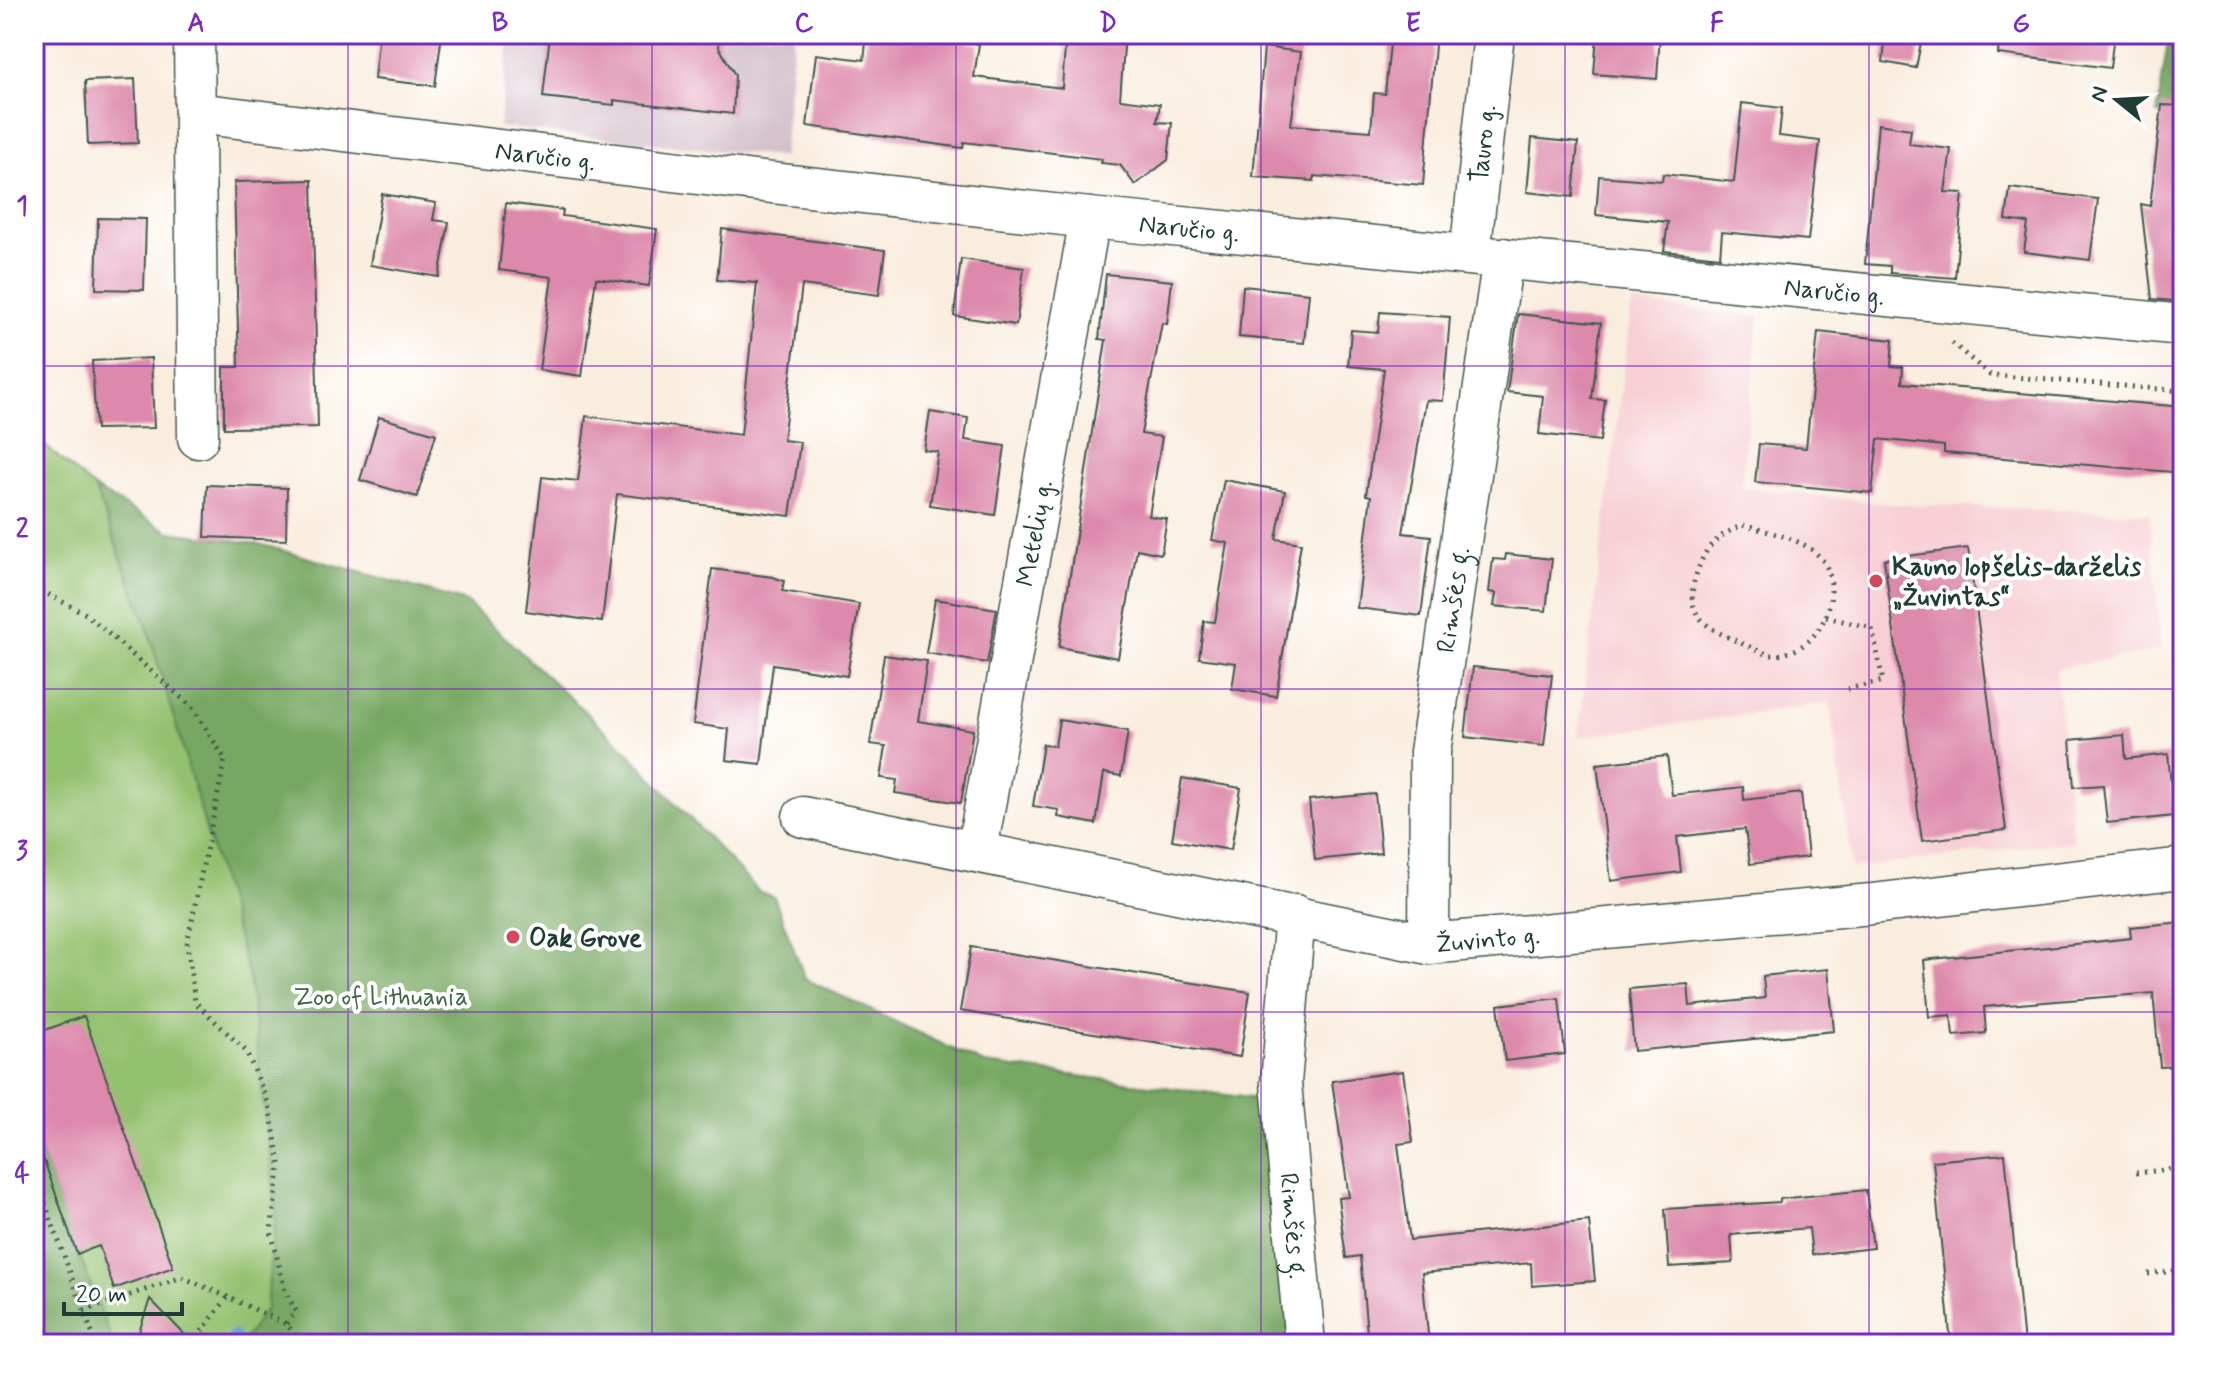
<svg xmlns="http://www.w3.org/2000/svg" width="2217" height="1378" viewBox="0 0 2217 1378" font-family="Mynerve,sans-serif">
	<style>
		.built { fill: #f7cfd4 }
		.industrial { fill: #d2bdc8 }
		.green { fill: #94c170; stroke: #5a7f52; stroke-width: 2 }
		.forest { fill: #77a762; stroke: #4b724b; stroke-width: 2 }
		.lines { fill: none; stroke-linecap: round; stroke-linejoin: round }
		.stream { stroke: #629fd3; stroke-width: 12 }
		.building { fill: #dd89ab }
		.minor-casing { stroke: #40574e; stroke-width: 43 }
		.path { stroke: #40574e; stroke-width: 5; stroke-dasharray: 2 6; stroke-linecap: butt }
		.minor { stroke: #fff; stroke-width: 40 }
		.grid { fill: none; stroke: #7b2cbf; stroke-width: 2; stroke-opacity: 0.55 }
		.poi-dot { fill: #d1495b; stroke: #fff; stroke-width: 3 }
		.labels { text-anchor: middle; stroke-width: 8; stroke-linejoin: round; paint-order: stroke }
		.street-label { font-size: 26px; fill: #1f3d34; stroke: #fff }
		.poi-label { font-size: 26px; font-weight: bold; fill: #1f3d34; stroke: #fff; text-anchor: start }
		.park-label { font-size: 26px; fill: #426546; stroke: #fff }
		.neatline { fill: none; stroke: #7b2cbf; stroke-width: 3 }
		.grid-label { font-size: 26px; text-anchor: middle; font-weight: bold; fill: #7b2cbf }
	</style>
	<rect width="100%" height="100%" fill="#fff"/>
	<filter id="ink" filterUnits="userSpaceOnUse"><feTurbulence type="fractalNoise" baseFrequency=".0125" numOctaves="2"/><feDisplacementMap in="SourceGraphic" scale="16" xChannelSelector="R" yChannelSelector="G"/><feConvolveMatrix kernelMatrix="1 2 1 2 8 2 1 2 1" color-interpolation-filters="sRGB"/></filter>
	<filter id="wash" filterUnits="userSpaceOnUse"><feTurbulence type="fractalNoise" baseFrequency=".006" numOctaves="4" result="noise"/><feDisplacementMap in="SourceGraphic" scale="32" xChannelSelector="R" yChannelSelector="G"/><feGaussianBlur stdDeviation="1.8" result="paint"/><feColorMatrix in="noise" values="0 0 0 0 0 0 0 0 0 0 0 0 0 0 0 0 0 1.4 0 .05"/><feComposite in="paint" operator="in"/></filter>
	<g filter="url(#wash)">
		<rect width="100%" height="100%" fill="#f9edde"/>
		<path class="built" d="M1632 303 1759 316 1741 487 1891 504 2150 513 2161 650 2056 669 2074 841 1852 868 1830 703 1578 737Z"/>
		<path class="industrial" d="M510 34H794L783 157 499 127Z"/>
		<path class="green" d="M34 436 95 489 170 532 259 544 466 602 620 744 759 892 774 897 805 979 984 1064 1264 1100 1292 1344H34Z"/>
		<path class="forest" d="M2169 34H2183V117L2157 114Z
			M95 489 170 532 259 544 466 602 620 744 759 892 774 897 805 979 984 1064 1264 1100 1292 1344H241L266 1309 276 1211 249 977 148 629Z
			M34 1136 113 1344H34Z"/>
		<g class="lines">
			<path class="stream" d="M233 1336 237 1344"/>
		</g>
		<g id="blocks">
			<path class="building" d="M379 34H442L435 86 374 79Z
				M550 34H720L719 47 735 75 733 114 614 100V105L543 97Z
				M867 34H964L963 41 979 44 974 77 1062 88 1066 34H1125L1120 99 1160 104 1157 122 1172 123 1168 160 1135 185 1120 165 1101 163 1102 159 964 142 963 148 807 126 816 54 864 60Z
				M1391 34H1436L1423 185 1314 176V181L1253 177 1264 47 1301 52 1291 125 1371 131 1374 93 1385 94Z
				M1597 34H1660L1657 79 1594 74Z
				M1886 34 1922 37 1916 68 1883 62Z
				M2000 34H2114L2110 68 1998 54Z
				M135 79 138 143 88 145 85 81Z
				M1742 103 1782 108 1779 136 1820 141 1808 240 1722 232 1720 257 1664 251 1668 222 1596 215 1599 176 1662 181 1663 174 1734 182Z
				M2162 105 2183 106V302L2152 299 2141 204 2150 206Z
				M1878 124 1911 129 1909 144 1951 149 1945 192 1963 193 1955 278 1890 273V266L1865 264Z
				M1532 138 1578 143 1573 197 1527 192Z
				M312 180 318 427 224 428V367H239L234 182Z
				M2010 188 2098 199 2090 260 2024 252 2028 223 2006 220Z
				M382 194 436 203 433 220 449 222 439 277 370 265Z
				M506 203 563 210 562 216 657 229 649 286 596 278 582 376 539 370 552 277 499 270Z
				M98 218 146 219 144 290 96 289Z
				M722 229 885 250 879 295 802 285 783 440 800 442 790 516 617 494 602 622 526 611 542 477 578 481 586 416 741 435 757 283 717 280Z
				M961 259 1024 268 1016 325 954 316Z
				M1106 274 1172 281 1167 324 1162 323 1141 434 1162 437 1149 516 1167 519 1161 554 1137 549 1118 658 1059 647 1106 340 1099 339Z
				M1243 286 1309 293 1304 343 1239 337Z
				M1380 312 1450 317 1443 401 1426 400 1403 533 1431 536 1421 616 1357 608 1371 496 1366 495 1384 369 1348 366 1351 330 1378 332Z
				M1518 314 1601 323 1592 399 1605 400 1600 441 1539 434 1543 396 1507 392Z
				M1818 332 1893 340 1891 366 1903 367 1902 383 2183 407V473L1944 453V446L1878 439 1872 493 1755 482 1759 444 1806 448Z
				M151 358 154 428 96 429 92 361Z
				M930 412 968 418 965 440 1005 446 995 515 930 505 938 452 924 450Z
				M379 417 436 434 417 497 360 480Z
				M1224 480 1285 491 1276 539 1301 543 1276 696 1232 689 1236 663 1199 658 1204 621 1215 622 1228 543 1212 540Z
				M207 485 287 488 286 540 205 537Z
				M1968 548 2006 830 1922 841 1884 559Z
				M1506 554 1552 559 1546 611 1494 606 1496 593 1489 592 1493 559 1505 560Z
				M712 569 773 577 784 581 782 591 859 604 847 676 773 664 761 764 726 760 729 729 693 724Z
				M935 599 997 609 987 663 926 653Z
				M884 655 927 661 918 721 973 730 961 803 895 793 897 780 881 778 886 746 870 744Z
				M1473 667 1552 675 1544 746 1465 737Z
				M1059 720 1128 731 1121 776 1104 773 1096 824 1058 817 1059 810 1033 806 1043 744 1055 746Z
				M2124 735 2126 759 2168 754 2174 816 2107 823 2103 785 2074 787 2070 740Z
				M1667 756 1672 795 1743 787 1744 800 1801 793 1808 857 1750 864 1745 829 1677 837 1681 872 1611 881 1597 764Z
				M1182 778 1241 788 1231 850 1172 840Z
				M1375 794 1381 853 1315 860 1309 800Z
				M2183 922V1066L2160 1067 2153 993 1984 1007 1986 1033 1953 1036 1951 1015 1929 1017 1924 960 2131 938 2130 927Z
				M971 947 1250 992 1240 1057 960 1011Z
				M1828 969 1834 1031 1634 1051 1629 989 1688 984 1690 1006 1765 998 1763 976Z
				M1559 998 1565 1054 1505 1061 1498 1005Z
				M84 1016 173 1267 114 1289 99 1246 77 1254 34 1132V1034Z
				M1403 1071 1413 1142 1398 1144 1410 1240 1589 1221 1595 1281 1532 1286 1531 1263 1422 1273 1429 1344H1368L1360 1256 1346 1258 1338 1198 1349 1197 1332 1081Z
				M2005 1154 2024 1344H1951L1933 1161Z
				M1866 1190 1873 1248 1812 1255 1809 1228 1731 1235 1733 1263 1669 1267 1665 1209 1780 1202V1199Z
				M150 1299 194 1344H135Z"/>
		</g>
	</g>
	<g filter="url(#ink)">
		<use href="#blocks" fill-opacity="0" stroke="#40574e" stroke-width="2"/>
		<g class="lines">
			<defs>
				<g id="minor">
					<path d="M194 34 198 438"/>
					<path id="s1" d="M196 113 755 181 1090 218 2183 325"/>
					<path id="s2" d="M1470 255 1494 34"/>
					<path id="s3" d="M803 817 1429 944 1872 904 2183 868"/>
					<path id="s4" d="M977 850 1090 218"/>
					<path id="s5" d="M1295 915 1281 1083 1305 1344"/>
					<path id="s6" d="M1429 944 1430 752 1503 258"/>
				</g>
			</defs>
			<use href="#minor" class="minor-casing"/>
			<path class="path" d="M1952 343 1990 375 2183 391
				M1743 525C1773 534 1819 540 1829 573 1839 609 1813 656 1771 655 1763 654 1751 647 1743 644 1709 629 1682 617 1696 575 1706 545 1715 537 1743 525Z
				M34 587 86 614 192 707 225 759 187 944 195 1002 246 1051 269 1105 280 1164 271 1231 285 1291 296 1311 286 1324
				M1826 617 1872 628 1883 681 1848 689
				M34 1173 96 1344
				M2136 1173 2183 1168
				M2148 1274 2183 1270
				M84 1311 182 1277 228 1297
				M192 1344 228 1297 286 1324 303 1344"/>
			<use href="#minor" class="minor"/>
		</g>
	</g>
	<path class="grid" d="M348 34V1344M652 34V1344M956 34V1344M1261 34V1344M1565 34V1344M1869 34V1344M34 366H2183M34 689H2183M34 1012H2183"/>
	<g class="poi-dot">
		<circle cx="1876" cy="581" r="8"/>
		<circle cx="513" cy="937" r="8"/>
	</g>
	<g class="labels">
		<g class="street-label">
			<text dy="9" stroke="none"><textPath href="#s2" startOffset="112">Tauro g.</textPath></text>
			<text dy="9" stroke="none"><textPath href="#s1" startOffset="352">Naručio g.</textPath></text>
			<text dy="9" stroke="none"><textPath href="#s1" startOffset="1000">Naručio g.</textPath></text>
			<text dy="9" stroke="none"><textPath href="#s1" startOffset="1648">Naručio g.</textPath></text>
			<text dy="9" stroke="none"><textPath href="#s4" startOffset="322">Metelių g.</textPath></text>
			<text dy="9" stroke="none"><textPath href="#s6" startOffset="346">Rimšės g.</textPath></text>
			<text dy="9" stroke="none"><textPath href="#s3" startOffset="698">Žuvinto g.</textPath></text>
			<text dy="9" stroke="none"><textPath href="#s5" startOffset="312">Rimšės g.</textPath></text>
		</g>
		<g class="poi-label">
			<text x="1892" y="575">Kauno lopšelis-darželis<tspan x="1892" dy="30">„Žuvintas“</tspan></text>
			<text x="529" y="946">Oak Grove</text>
		</g>
		<g class="park-label">
			<text x="381" y="1005">Zoo of Lithuania</text>
		</g>
	</g>
	<rect width="2217" height="1378" fill="none" stroke="#fff" stroke-width="88"/>
	<g transform="translate(2117 100) rotate(288)" stroke="#ffffff" stroke-width="6" paint-order="stroke">
	<path d="M0-6L14 30L0 20L-14 30Z" fill="#1f3d34"/>
	<text y="-12" font-size="22" font-weight="bold" text-anchor="middle" fill="#1f3d34">N</text>
	</g>
	<path d="M64 1302v12h118v-12" fill="none" stroke="#1f3d34" stroke-width="4"/>
	<text x="76" y="1302" font-size="24" fill="#1f3d34" stroke="#ffffff" stroke-width="6" paint-order="stroke">20 m</text>
	<rect x="44" y="44" width="2129" height="1290" class="neatline"/>
	<g class="grid-label">
		<text x="196" y="31">A</text>
		<text x="500" y="31">B</text>
		<text x="804" y="31">C</text>
		<text x="1108" y="31">D</text>
		<text x="1413" y="31">E</text>
		<text x="1717" y="31">F</text>
		<text x="2021" y="31">G</text>
		<text x="22" y="214">1</text>
		<text x="22" y="537">2</text>
		<text x="22" y="859">3</text>
		<text x="22" y="1182">4</text>
	</g>
</svg>
